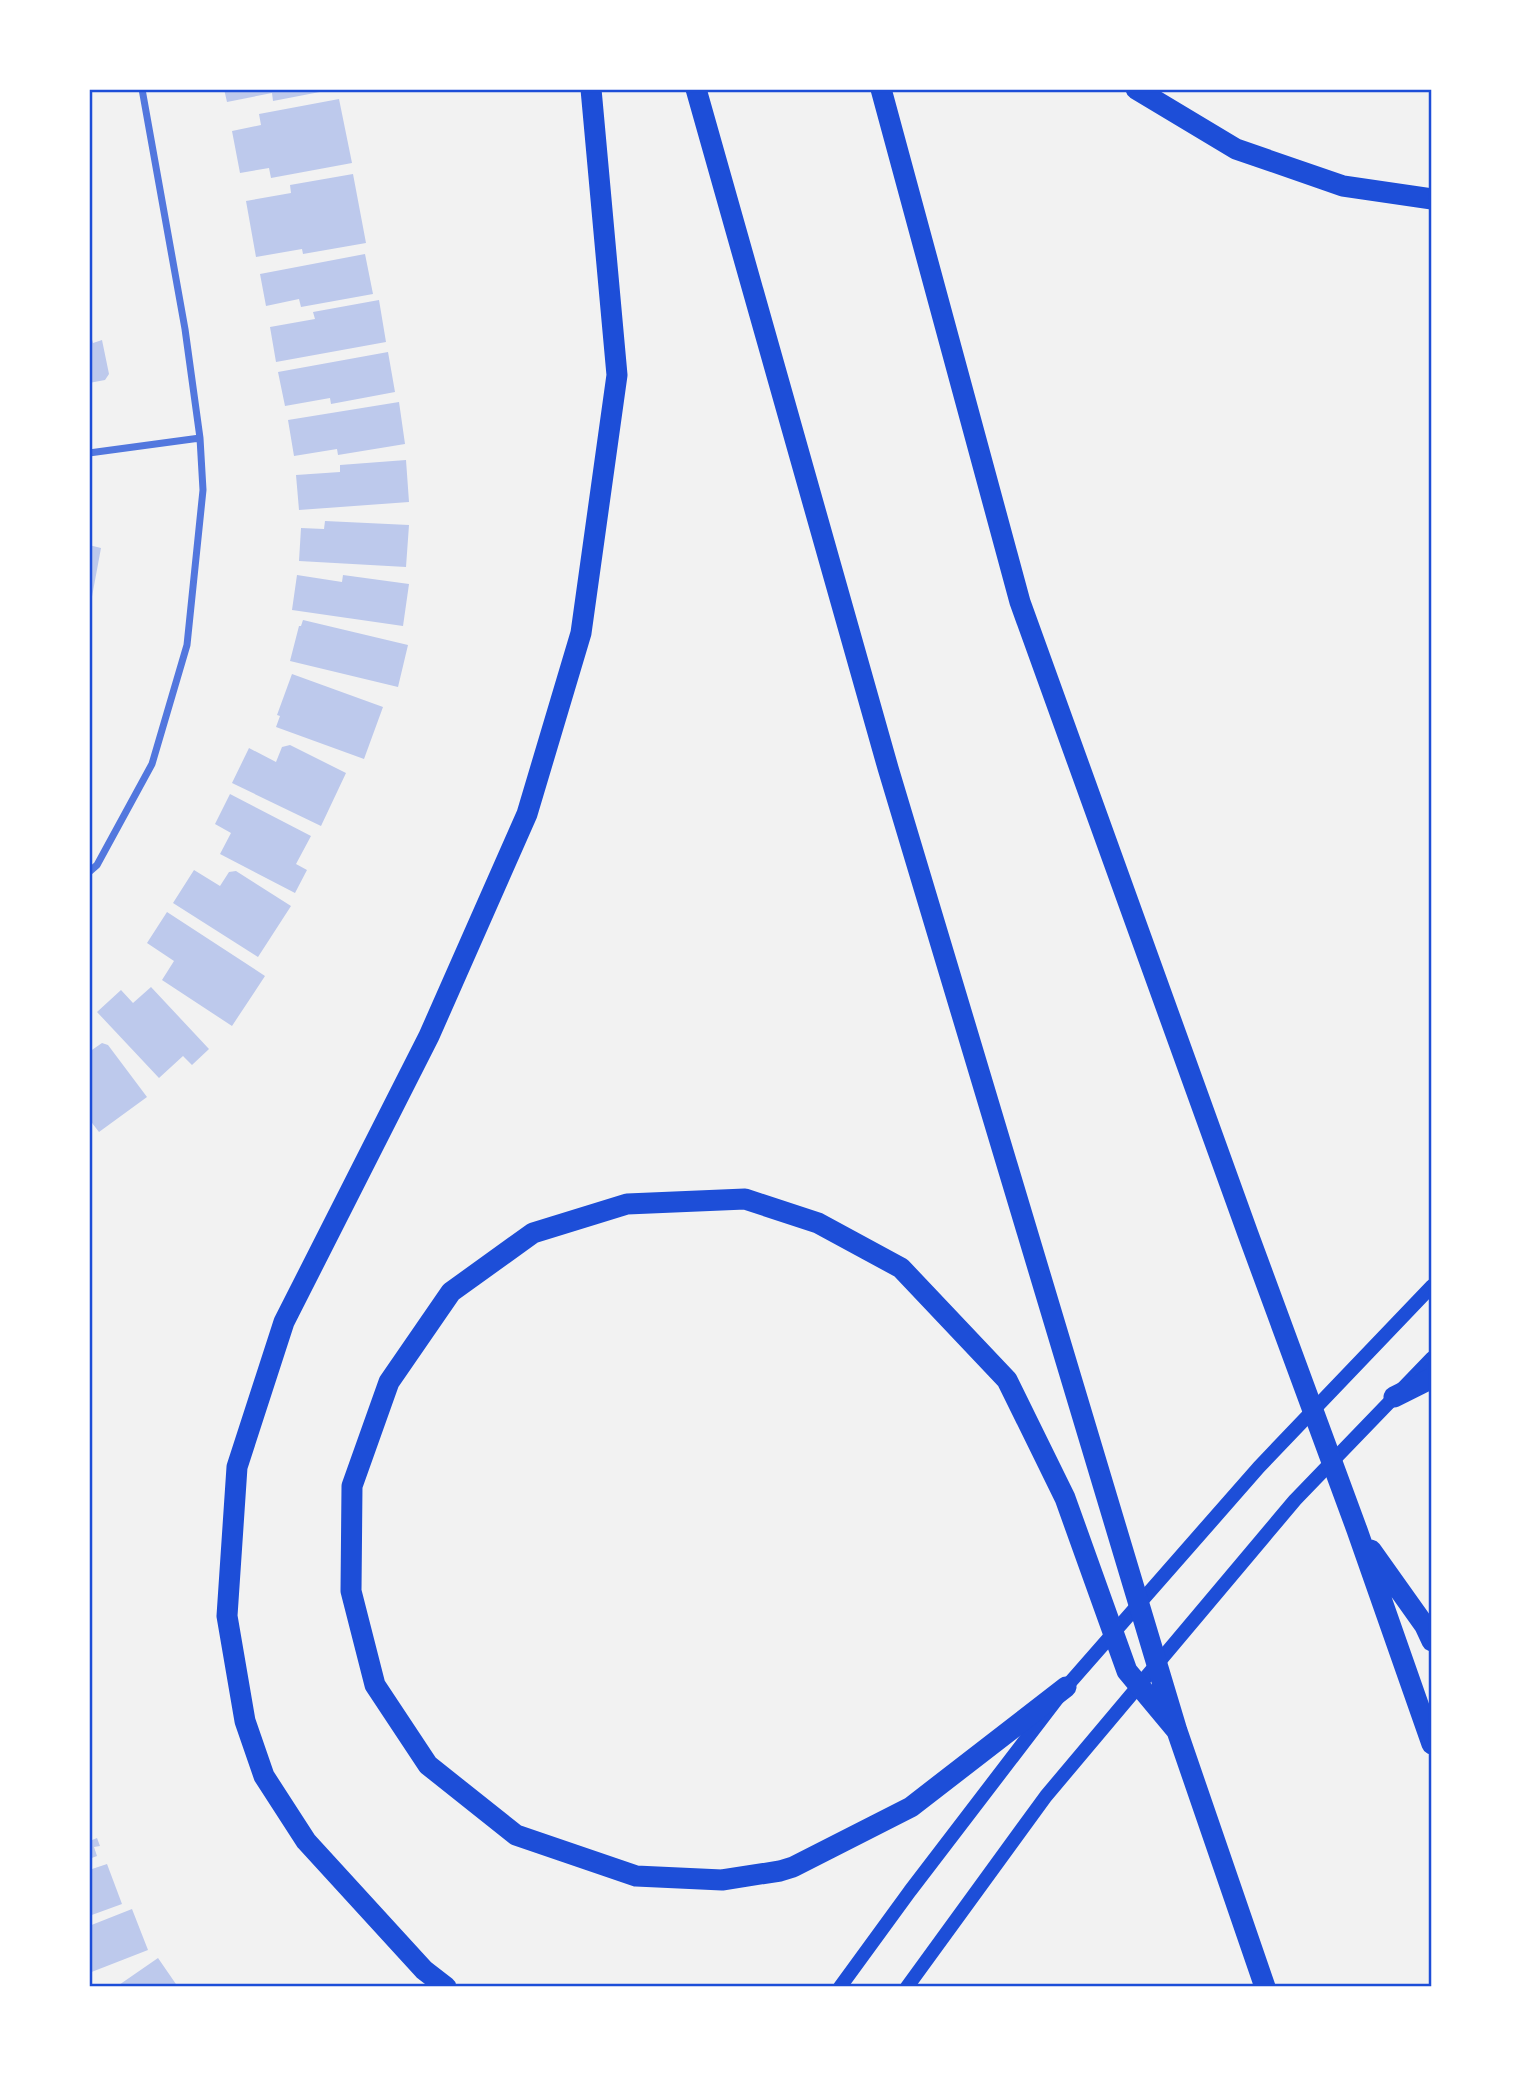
<svg xmlns="http://www.w3.org/2000/svg" width="1521" height="2076" viewBox="0 0 1521 2076" font-family="Jost,sans-serif">
	<style>
		.building { fill: #bdc9ec }
		.lines { fill: none; stroke-linecap: round; stroke-linejoin: round }
		.minor { stroke: #5277de; stroke-width: 7 }
		.secondary { stroke: #1d4ed8; stroke-width: 14 }
		.motorway { stroke: #1d4ed8; stroke-width: 21 }
		.neatline { fill: none; stroke: #1d4ed8; stroke-width: 2.5 }
	</style>
	<rect width="100%" height="100%" fill="#f2f2f2"/>
	<path class="building" d="M224 89H325V91L273 101 272 93 227 102Z
		M339 99 352 163 271 178 269 168 240 173 232 131 261 125 259 114Z
		M353 174 366 243 303 254 302 249 256 257 246 201 291 193 290 185Z
		M365 254 373 294 301 307 299 299 266 306 260 274Z
		M379 300 386 342 276 362 270 327 315 319 313 312Z
		M89 329 93 343 102 340 109 374 105 380 89 383Z
		M388 352 395 392 331 404 330 398 285 406 278 372Z
		M399 402 405 444 338 455 337 449 294 456 288 420Z
		M406 460 409 502 299 510 296 475 340 472V465Z
		M325 521 409 525 406 567 299 561 301 528 324 529Z
		M89 545 101 548 91 602H89Z
		M297 575 342 582 343 575 409 584 403 626 292 610Z
		M303 620 408 645 398 687 290 661 299 626H301Z
		M292 674 383 707 364 759 276 727 280 716 277 715Z
		M290 745 346 773 321 826 232 783 249 748 276 762 282 747Z
		M230 794 311 836 296 864 307 870 295 893 220 854 231 833 215 824Z
		M194 870 220 886 229 872 236 871 291 906 258 957 173 903Z
		M167 912 265 976 232 1026 162 980 174 961 147 943Z
		M151 987 209 1049 192 1065 183 1056 159 1078 97 1012 121 990 133 1003Z
		M102 1043 108 1045 147 1097 99 1132 89 1119V1052Z
		M89 1835 92 1840 97 1838 100 1846 94 1847 97 1856 89 1859Z
		M107 1864 122 1904 89 1916V1870Z
		M132 1909 148 1950 89 1973V1926Z
		M158 1958 178 1987H116Z"/>
	<g class="lines">
		<path class="minor" d="M89 453 200 438
			M89 872 97 865 152 764 187 645 203 490 200 438 185 329 142 89"/>
		<path class="secondary" d="M840 1987 910 1891 1066 1687 1259 1467 1432 1286
			M907 1987 1046 1796 1295 1500 1432 1358"/>
		<path class="motorway" d="M696 89 888 768 1177 1731 1265 1987
			M881 89 1020 602 1248 1234 1357 1530 1432 1744
			M1136 89 1236 149 1343 186 1432 199
			M1394 1397 1432 1378
			M1371 1550 1425 1626 1432 1641
			M1066 1687 911 1807 793 1867 780 1871 722 1880 636 1876 516 1835 428 1765 375 1685 351 1591 352 1486 389 1382 451 1292 533 1233 627 1204 745 1199 818 1223 901 1268 1007 1380 1065 1498 1127 1671 1177 1731
			M446 1987 424 1970 306 1841 264 1776 245 1721 227 1616 237 1467 284 1322 429 1036 527 814 581 633 617 375 591 89"/>
	</g>
	<rect width="1521" height="2076" fill="none" stroke="#ffffff" stroke-width="182"/>
	<rect x="91" y="91" width="1339" height="1894" class="neatline"/>
</svg>
